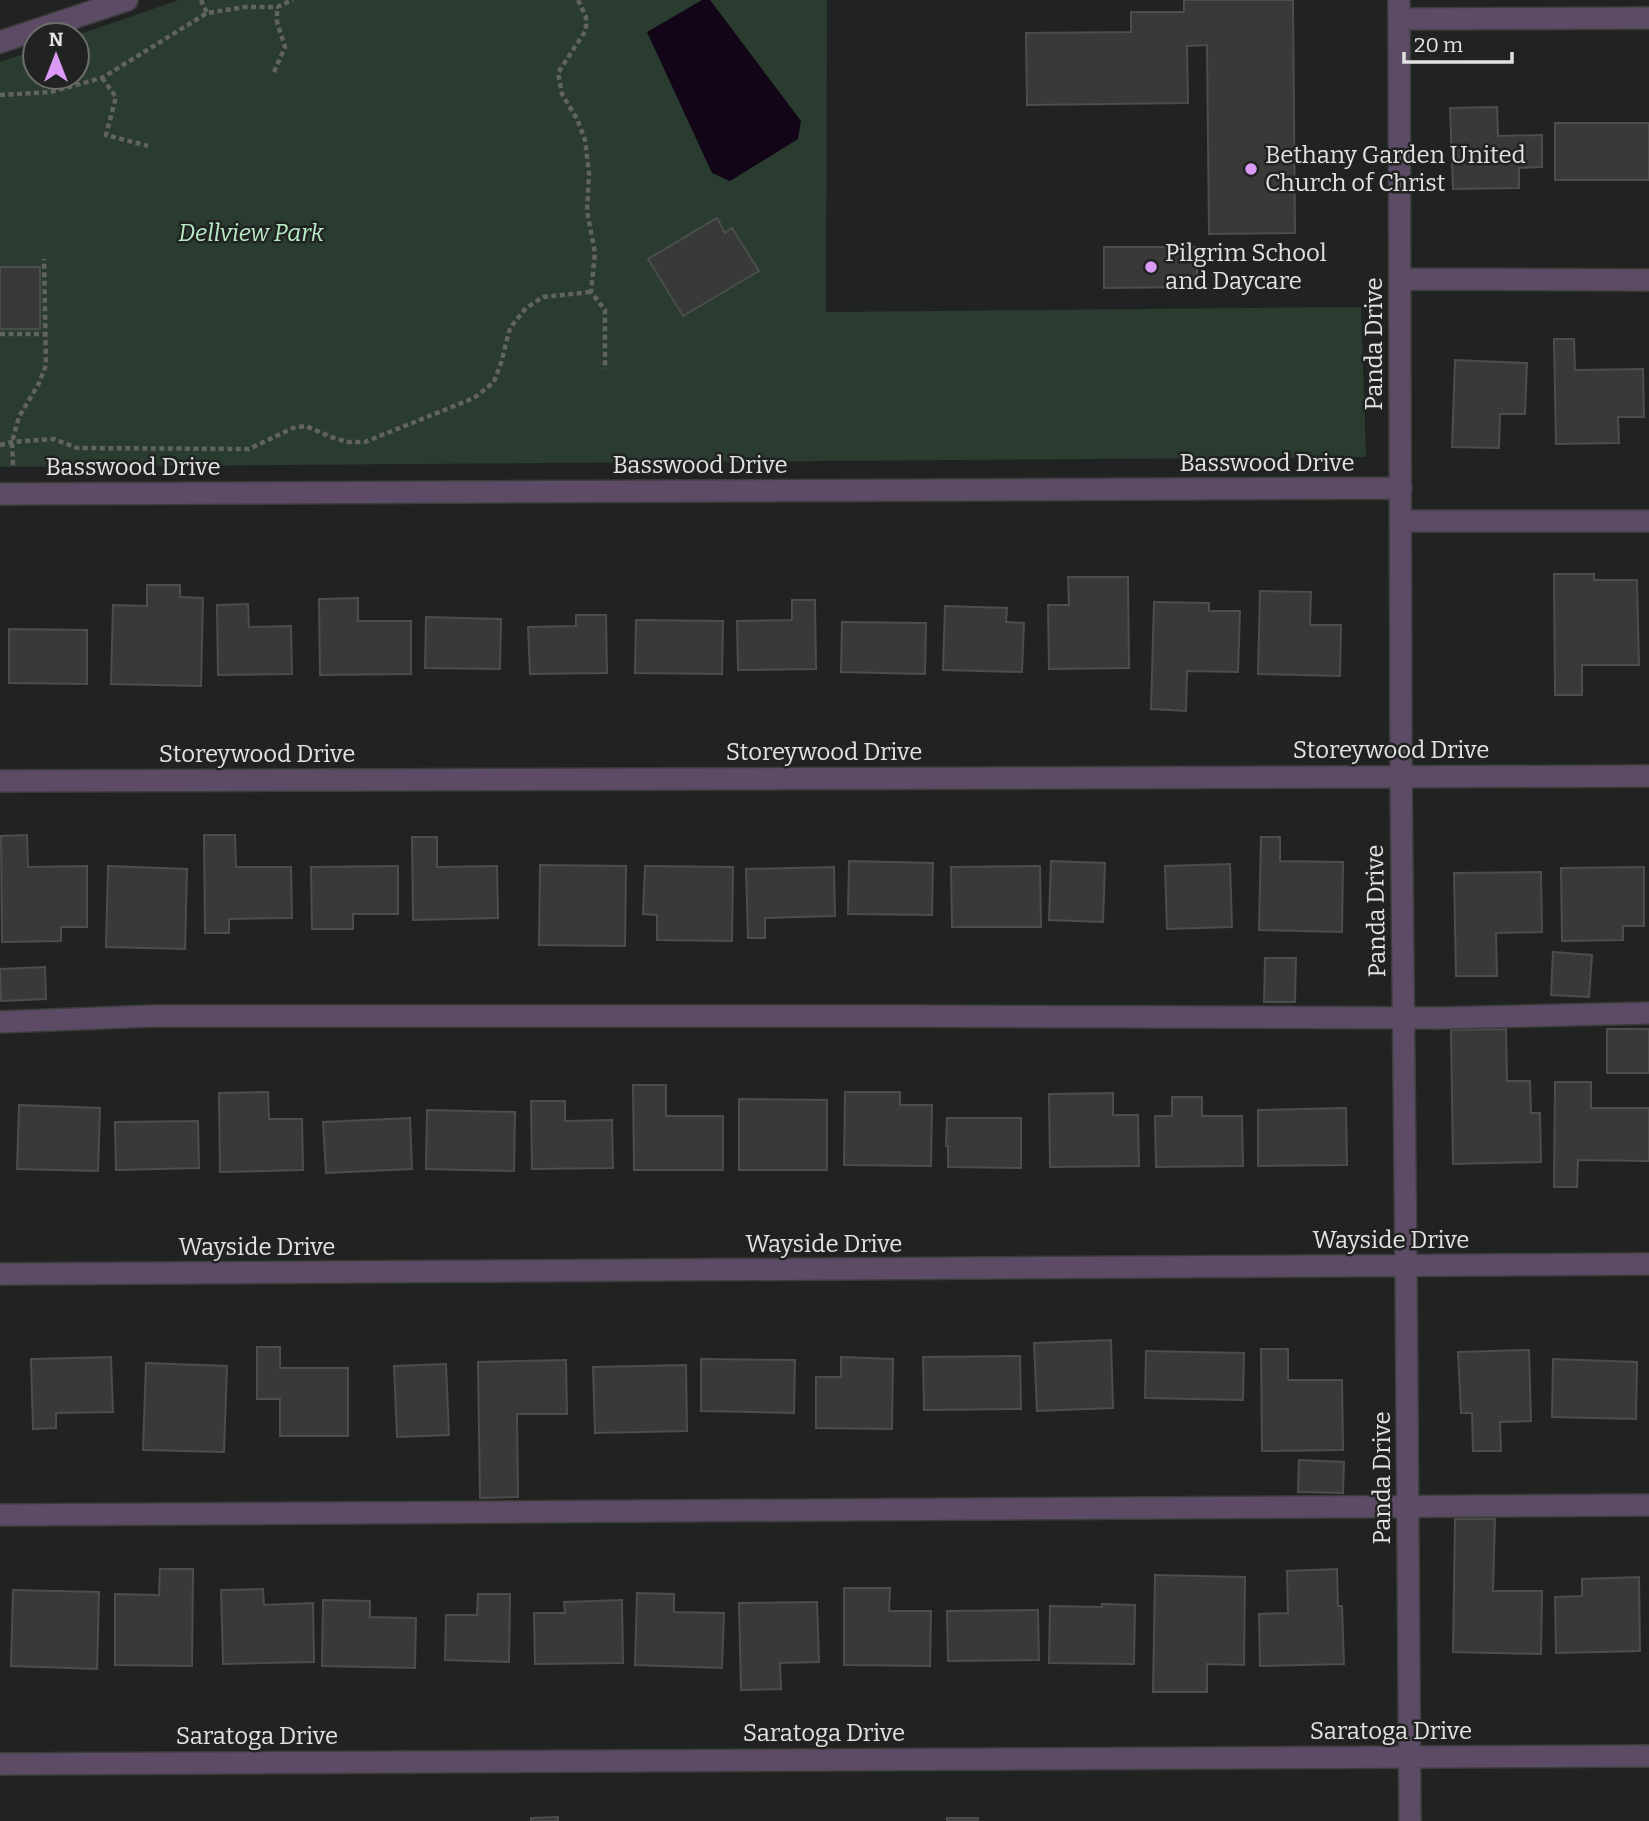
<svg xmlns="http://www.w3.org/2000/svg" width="1649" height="1821" viewBox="0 0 1649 1821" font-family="Bitter,serif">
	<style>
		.green { fill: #2a3c2f }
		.water { fill: #110517 }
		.building { fill: #373a38; stroke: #4b4e4c; stroke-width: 2 }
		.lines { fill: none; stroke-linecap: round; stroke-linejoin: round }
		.minor-casing { stroke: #3b3e3c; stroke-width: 24 }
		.path { stroke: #616361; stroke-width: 4.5; stroke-dasharray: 5 3.5; stroke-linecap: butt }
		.minor { stroke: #5d4b65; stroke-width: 21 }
		.poi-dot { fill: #da9af6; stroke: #202321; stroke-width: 2.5 }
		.labels { text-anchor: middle; stroke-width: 5; stroke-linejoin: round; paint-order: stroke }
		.poi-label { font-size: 24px; fill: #e1e2e1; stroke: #202321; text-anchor: start }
		.park-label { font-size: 24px; font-style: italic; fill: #b8ebc6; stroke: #202321 }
		.street-label { font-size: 24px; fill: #e1e2e1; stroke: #202321 }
	</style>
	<rect width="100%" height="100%" fill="#202321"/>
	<path class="green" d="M179 0H827L826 312 1361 307 1366 457 0 467V62L35 50V77H77V35Z"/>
	<path class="water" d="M702 0H710L801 121 798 139 730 181 712 173 647 32Z"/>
	<path class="building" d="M1184 0H1293L1295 233 1209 234 1207 45 1187 46 1188 103 1027 105 1026 33 1131 32V12H1184Z
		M1497 107 1498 136 1542 135V167L1519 168V188L1453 189 1450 108Z
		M1555 123H1649V180H1555Z
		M717 218 725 233 732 228 759 271 683 316 648 259Z
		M1104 247H1197V287L1104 288Z
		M0 267H40V329H0Z
		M1554 339H1574L1575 370 1643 369 1644 417H1618L1619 443 1556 444Z
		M1455 360 1527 363 1525 414H1500L1499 448 1452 447Z
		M1554 574H1594V580H1637L1639 665H1582V695H1555Z
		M1068 577H1128L1129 668 1049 669 1048 605H1069Z
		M147 585H180V597L203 598 201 686 111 684 113 605 147 606Z
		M1260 591 1311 592 1310 625H1341L1340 676 1258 674Z
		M358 598V621H411V674L320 675 319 599Z
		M792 600H815L816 669 738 670 737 621 792 620Z
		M1154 602 1209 603V611H1240L1238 672 1187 671 1186 711 1151 709Z
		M248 604 249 627 291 626 292 674 218 675 217 605Z
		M945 606 1007 608 1006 622 1024 623 1022 672 943 670Z
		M576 615H606L607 673 530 674 528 627 576 626Z
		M426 617 501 619 500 669 425 668Z
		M636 620 723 621 722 674 635 673Z
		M842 622 926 623 925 674 841 672Z
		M9 629 87 630V684L9 683Z
		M27 835 28 867 87 866V927H61V941L2 942 1 836Z
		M204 835H235L236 867H291L292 918 229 919V933H205Z
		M412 837H437V867L497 866 498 918 413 920Z
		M1261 837H1280V861L1343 862 1342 932 1259 930Z
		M849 861 933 863 932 915 848 914Z
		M1051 861 1105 863 1103 922 1049 920Z
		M1230 864 1232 927 1167 929 1165 866Z
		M540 865 626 866 625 946 539 945Z
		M108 866 187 869 185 949 106 947Z
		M398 866V914H353V929H312L311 867Z
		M645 866 733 867 732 941 657 940V915L643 914Z
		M1040 866 1041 927H952L951 867Z
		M834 867 835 916 765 918V938H748L746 869Z
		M1644 867V926H1623V940L1562 941 1561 868Z
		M1541 872 1542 932 1496 933 1497 976H1456L1454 873Z
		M1553 952 1592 955 1589 997 1551 995Z
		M1265 958H1296L1295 1002H1264Z
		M45 967 46 999 1 1001 0 969Z
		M1506 1029 1507 1081H1530L1531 1113H1540L1541 1162 1453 1164 1451 1030Z
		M1607 1029H1649V1073H1607Z
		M1555 1082H1591V1108H1649V1161L1578 1160 1577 1187H1554Z
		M633 1085H666V1116H723V1170H634Z
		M268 1092 269 1119H302L303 1170 220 1172 219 1093Z
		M845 1092H900V1105H932L931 1166 844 1165Z
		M1113 1093V1115H1138L1139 1166 1050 1167 1049 1094Z
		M1172 1097H1202V1116H1242L1243 1166 1156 1167 1155 1116H1172Z
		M739 1099 827 1100V1170H739Z
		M531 1101H565V1121L612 1120 613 1168 532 1169Z
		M19 1105 100 1108 98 1171 17 1169Z
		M1346 1108 1347 1165 1258 1166V1110Z
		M427 1110 515 1112 514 1171 426 1169Z
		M410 1118 412 1169 326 1173 323 1122Z
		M947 1118H1021V1168L948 1167V1146H946Z
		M198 1121 199 1168 116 1170 115 1122Z
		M1111 1340 1113 1408 1037 1411 1034 1343Z
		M257 1347H280V1368H348V1436H280V1399H257Z
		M1261 1349H1288V1380H1342L1343 1450 1262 1451Z
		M1529 1350 1531 1421 1500 1422 1501 1451H1473L1472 1413H1461L1458 1352Z
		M1146 1351 1244 1353 1243 1400 1145 1398Z
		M1020 1356 1021 1409 924 1410 923 1357Z
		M111 1357 113 1412 56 1413V1428L33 1429 31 1359Z
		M841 1357 893 1359 892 1429 816 1428V1377H841Z
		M701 1359 795 1360 794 1413 701 1411Z
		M1553 1359 1637 1362 1636 1419 1552 1417Z
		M566 1360 567 1414H517L518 1497 480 1498 478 1362Z
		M146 1363 227 1366 224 1452 143 1450Z
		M446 1364 449 1435 397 1437 394 1366Z
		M686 1365 687 1431 595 1433 593 1367Z
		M1299 1460 1344 1462 1343 1493 1298 1492Z
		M1455 1519H1495L1493 1591H1542L1541 1654 1453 1652Z
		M160 1569H193L192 1666 115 1665V1594L159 1595Z
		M1337 1569 1338 1606H1342L1344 1664 1260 1666 1259 1614 1288 1613 1287 1571Z
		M1155 1575 1245 1577 1244 1665 1207 1664V1692H1153Z
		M1639 1577 1640 1651 1556 1653 1555 1597 1582 1596V1579Z
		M844 1588H890L889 1611H931L930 1666 844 1665Z
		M263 1589 264 1605 313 1603 314 1662 223 1664 221 1590Z
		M13 1590 99 1592 97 1669 11 1666Z
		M637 1593 674 1594V1612L724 1613 722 1668 635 1665Z
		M478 1594H510L509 1662 445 1660 446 1615H477Z
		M323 1600 370 1601V1617L416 1618 415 1668 322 1666Z
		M622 1600 623 1663 535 1664 534 1613H565L564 1602Z
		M817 1602 819 1662 780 1663 781 1689 741 1690 739 1603Z
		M1102 1604 1135 1605 1134 1664 1049 1663 1050 1606 1102 1607Z
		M1038 1610 1039 1660 948 1661 947 1611Z
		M558 1817V1821H531V1818Z
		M947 1818H978V1821H947Z"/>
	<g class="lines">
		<defs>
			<path id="minor" d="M1399 0 1401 777 1406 1267 1410 1821
				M1399 19 1649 18
				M0 42 127 0
				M1401 279 1649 280
				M0 494 1401 488
				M1401 521H1649
				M0 781 1649 776
				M0 1022 152 1016H905L1440 1018 1649 1013
				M0 1274 1649 1264
				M0 1515 1649 1505
				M0 1764 1649 1756"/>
		</defs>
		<use href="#minor" class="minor-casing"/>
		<path class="path" d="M201 0 207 13
			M578 0 586 17V30L558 73 562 94 577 119 585 140 589 173 587 211 595 253 591 292 605 310V369
			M274 72 285 47 277 22V7
			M102 78 116 97 106 135 148 146
			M0 95 51 92 102 78 207 13 245 7H277L293 0
			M0 334H45
			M0 445 12 442 54 439 77 448 249 449 293 428 306 426 331 437 347 442H365L474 398 494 382 501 363 510 328 526 308 543 297 591 292
			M13 465 12 442 19 417 39 383 46 365 44 259"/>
		<use href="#minor" class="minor"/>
	</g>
	<g class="poi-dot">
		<circle cx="1251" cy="169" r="7"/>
		<circle cx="1151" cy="267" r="7"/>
	</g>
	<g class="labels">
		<g class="poi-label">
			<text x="1265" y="163">Bethany Garden United<tspan x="1265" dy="28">Church of Christ</tspan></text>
			<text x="1165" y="261">Pilgrim School<tspan x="1165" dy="28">and Daycare</tspan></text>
		</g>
		<g class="park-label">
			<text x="251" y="241">Dellview Park</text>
		</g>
		<g class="street-label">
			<text transform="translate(1374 344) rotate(-90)" y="8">Panda Drive</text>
			<text x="1267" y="471">Basswood Drive</text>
			<text x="700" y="473">Basswood Drive</text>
			<text x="133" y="475">Basswood Drive</text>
			<text x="1391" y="758">Storeywood Drive</text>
			<text x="824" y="760">Storeywood Drive</text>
			<text x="257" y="762">Storeywood Drive</text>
			<text transform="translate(1376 911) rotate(-91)" y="8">Panda Drive</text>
			<text x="1391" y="1248">Wayside Drive</text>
			<text x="824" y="1252">Wayside Drive</text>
			<text x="257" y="1255">Wayside Drive</text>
			<text transform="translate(1382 1478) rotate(-90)" y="8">Panda Drive</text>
			<text x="1391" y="1739">Saratoga Drive</text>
			<text x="824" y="1741">Saratoga Drive</text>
			<text x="257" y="1744">Saratoga Drive</text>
		</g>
	</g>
	<g transform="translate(56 56)"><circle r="33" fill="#202321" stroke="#6d6f6e" stroke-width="2"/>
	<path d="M0-5L12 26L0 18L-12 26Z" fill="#da9af6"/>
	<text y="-10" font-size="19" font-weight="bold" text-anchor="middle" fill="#e1e2e1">N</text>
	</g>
	<path d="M1404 52v10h108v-10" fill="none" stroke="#e1e2e1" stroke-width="3.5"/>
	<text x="1414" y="52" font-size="21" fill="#e1e2e1" stroke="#202321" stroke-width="5" paint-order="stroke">20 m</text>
</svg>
